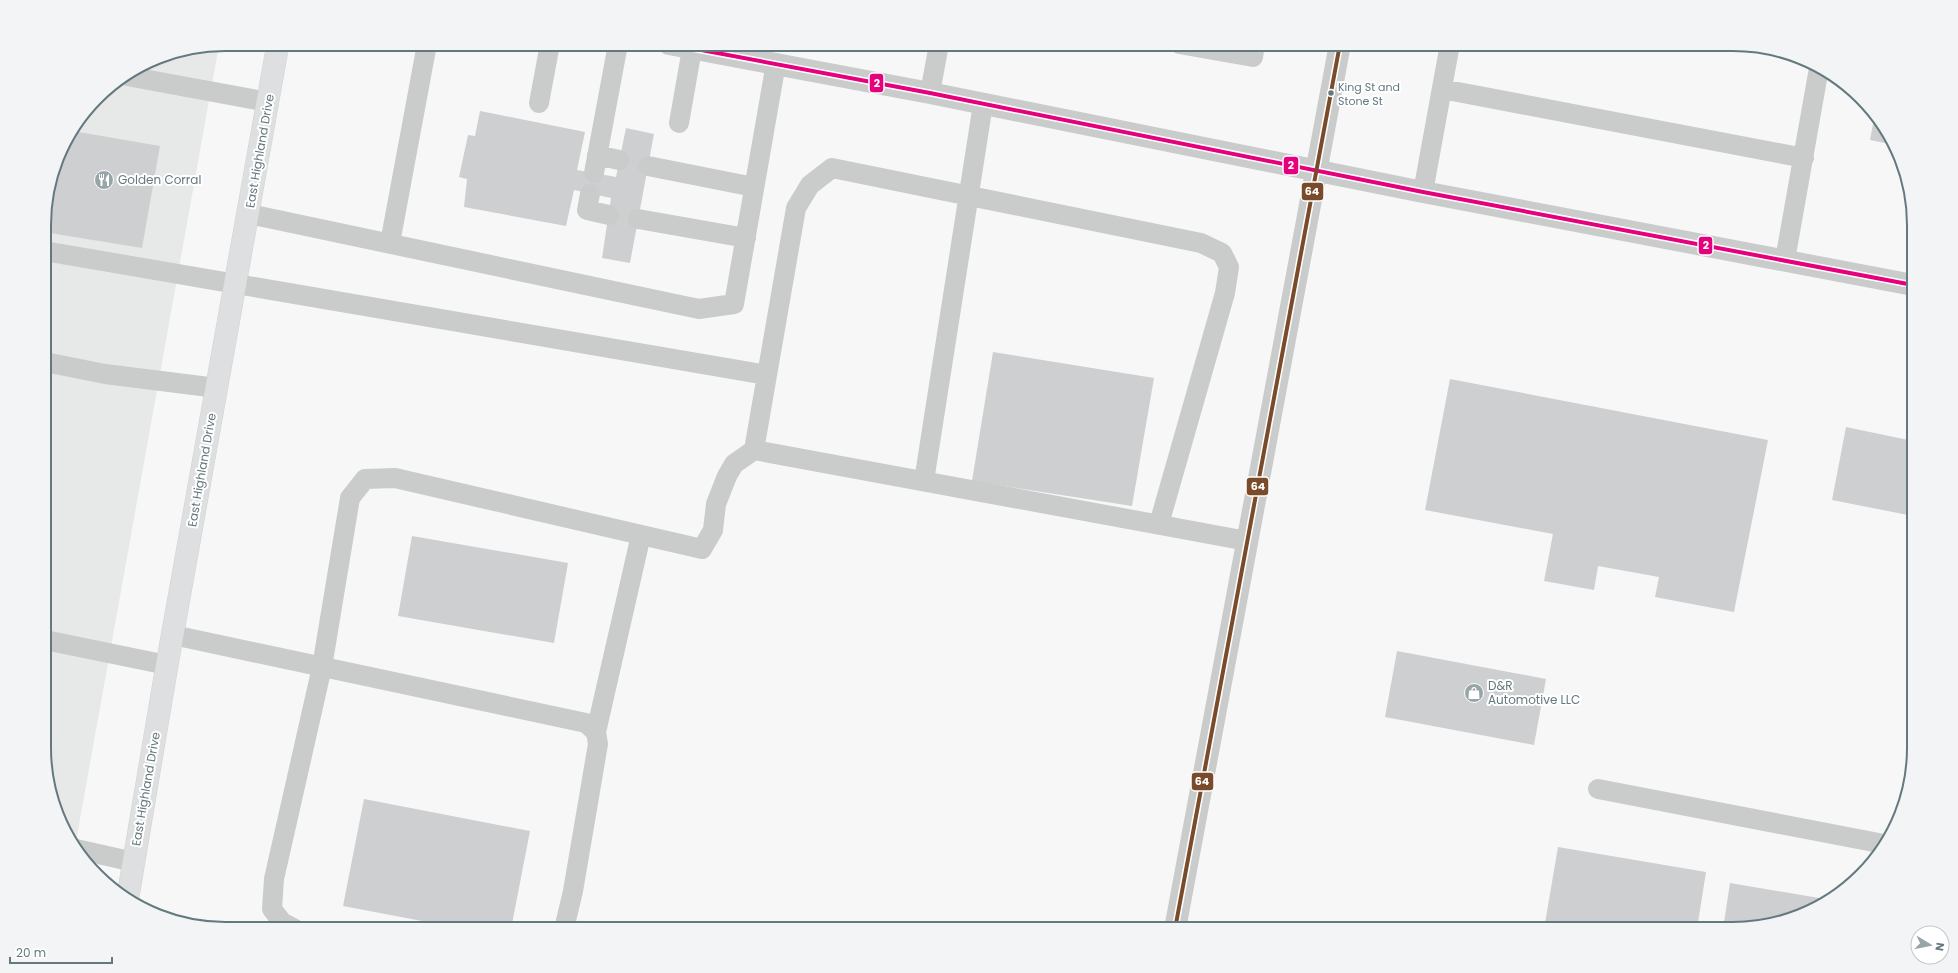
<svg xmlns="http://www.w3.org/2000/svg" width="1958" height="973" viewBox="0 0 1958 973" font-family="Poppins,sans-serif">
	<style>
		.built { fill: #e7e8e8 }
		.building { fill: #cdcfd0 }
		.lines { fill: none; stroke-linecap: round; stroke-linejoin: round }
		.primary-casing { stroke: #d2d3d4; stroke-width: 23 }
		.service { stroke: #cacccc; stroke-width: 20 }
		.minor { stroke: #cacccc; stroke-width: 22 }
		.primary { stroke: #dedfe0; stroke-width: 22 }
		.bus-1-casing { stroke: #fff; stroke-width: 7 }
		.bus-2-casing { stroke: #fff; stroke-width: 7 }
		.bus-1 { stroke: #e5007d; stroke-width: 4 }
		.bus-2 { stroke: #7a4b2a; stroke-width: 4 }
		.bus-dot { fill: #64797f; stroke: #fff; stroke-width: 1.5 }
		.labels { text-anchor: middle; stroke-width: 4; stroke-linejoin: round; paint-order: stroke }
		.bus-label { font-size: 11px; fill: #64797f; stroke: #fff; text-anchor: start }
		.street-label { font-size: 12px; fill: #64797f; stroke: #fff }
		.poi-label { font-size: 12px; fill: #64797f; stroke: #fff; text-anchor: start }
		.rim { fill: none; stroke: #64797f; stroke-width: 2 }
		.line-badge { stroke: #fff; stroke-width: 1.5 }
		.badge-label { font-size: 11px; text-anchor: middle; font-weight: bold; fill: #fff }
	</style>
	<rect width="100%" height="100%" fill="#f7f7f7"/>
	<path class="built" d="M219 45 75 847 58 817 46 772 44 213 63 145 106 89 156 58Z"/>
	<path class="building" d="M480 111 585 132 577 170 616 177 626 128 654 134 630 263 602 258 611 198 574 190 566 226 464 207 467 179 459 177 468 135 475 136Z
		M1875 113 1877 115 1894 145 1870 140Z
		M73 131 160 146 142 248 44 232V213L63 145Z
		M993 352 1154 378 1132 506 972 481Z
		M1450 379 1768 440 1734 612 1655 597 1659 577 1598 566 1594 590 1544 581 1553 534 1425 510Z
		M1846 427 1913 441V516L1832 500Z
		M412 536 568 563 554 643 398 616Z
		M1397 651 1546 679 1534 745 1385 717Z
		M364 799 530 831 511 929H464L343 906Z
		M1558 847 1706 872 1697 929H1544Z
		M1730 883 1831 900 1791 919 1744 929H1723Z"/>
	<g class="lines">
		<defs>
			<path id="primary" d="M128 896 167 665 278 44"/>
		</defs>
		<use href="#primary" class="primary-casing"/>
		<path class="service" d="M1179 44 1253 57 1255 44
			M127 76 268 102
			M1442 89 1804 158
			M930 93 939 44
			M539 103 550 44
			M679 123 692 49
			M597 155 619 160
			M648 166 754 187
			M594 173 618 44
			M1423 192 1450 44
			M590 194 587 210 609 215
			M249 214 699 309 734 304 776 63
			M638 219 746 238
			M390 243 427 44
			M44 251 767 375
			M1785 260 1819 68
			M45 362 105 374 217 388
			M754 450 1247 541
			M924 481 983 104
			M173 635 586 723 596 732 598 744 573 891 564 929
			M45 640 167 665
			M596 732 641 535
			M1598 789 1884 844
			M76 849 134 862
			M295 929 282 922 272 909 274 879 322 667 350 498 365 479 395 478 702 549 713 530 716 504 727 476 734 464 754 450 796 208 810 185 832 168 1201 243 1222 253 1229 267 1225 293 1159 524"/>
		<path class="minor" d="M669 44 930 93 1423 192 1913 285
			M1175 929 1340 44"/>
		<use href="#primary" class="primary"/>
		<defs>
			<path id="bus-1" d="M669 44 930 93 1423 192 1913 285"/>
			<path id="bus-2" d="M1175 929 1340 44"/>
		</defs>
		<use href="#bus-1" class="bus-1-casing"/>
		<use href="#bus-2" class="bus-2-casing"/>
		<use href="#bus-1" class="bus-1"/>
		<use href="#bus-2" class="bus-2"/>
	</g>
	<defs>
		<symbol id="restaurant-disc" viewBox="-11 -11 22 22"><circle r="9.5" fill="#97a5a9" stroke="#fff"/><path d="M-5-6h1v4h1v-4h1v4h1v-4h1v5L-1.5 .5V6h-2V.5L-5-1ZM5-6V6H3V1.5H1.5Q1.5-4 5-6Z" fill="#fff"/></symbol>
		<symbol id="shop-disc" viewBox="-11 -11 22 22"><circle r="9.5" fill="#97a5a9" stroke="#fff"/><path d="M-5-2.5h2.3a2.7 3.5 0 0 1 5.4 0H5L5.5 6h-11ZM-1.5-2.5h3a1.5 2.3 0 0 0-3 0Z" fill="#fff"/></symbol>
	</defs>
	<g fill-rule="evenodd">
		<use href="#restaurant-disc" x="93" y="169" width="22" height="22"/>
		<use href="#shop-disc" x="1463" y="682" width="22" height="22"/>
	</g>
	<circle class="bus-dot" cx="1331" cy="93" r="3.5"/>
	<g class="labels">
		<g class="bus-label">
			<text x="1338" y="91">King St and<tspan x="1338" dy="14">Stone St</tspan></text>
		</g>
		<g class="street-label">
			<text transform="translate(260 151) rotate(-80)" y="4">East Highland Drive</text>
			<text transform="translate(202 470) rotate(-80)" y="4">East Highland Drive</text>
			<text transform="translate(146 789) rotate(-80)" y="4">East Highland Drive</text>
		</g>
		<g class="poi-label">
			<text x="118" y="184">Golden Corral</text>
			<text x="1488" y="690">D&amp;R<tspan x="1488" dy="14">Automotive LLC</tspan></text>
		</g>
	</g>
	<path d="M0 0H1958V973H0ZM225 51H1733A174 174 0 0 1 1907 225V748A174 174 0 0 1 1733 922H225A174 174 0 0 1 51 748V225A174 174 0 0 1 225 51Z" fill="#f3f4f5" fill-rule="evenodd"/>
	<path class="rim" d="M225 51H1733A174 174 0 0 1 1907 225V748A174 174 0 0 1 1733 922H225A174 174 0 0 1 51 748V225A174 174 0 0 1 225 51Z"/>
	<g class="line-badge">
		<rect x="869" y="73" width="15" height="20" rx="4" fill="#e5007d"/>
		<rect x="1283" y="156" width="16" height="19" rx="4" fill="#e5007d"/>
		<rect x="1301" y="182" width="23" height="19" rx="4" fill="#7a4b2a"/>
		<rect x="1698" y="236" width="15" height="19" rx="4" fill="#e5007d"/>
		<rect x="1246" y="477" width="23" height="19" rx="4" fill="#7a4b2a"/>
		<rect x="1191" y="772" width="23" height="19" rx="4" fill="#7a4b2a"/>
	</g>
	<g class="badge-label">
		<text x="877" y="87">2</text>
		<text x="1291" y="169">2</text>
		<text x="1312" y="195">64</text>
		<text x="1706" y="249">2</text>
		<text x="1258" y="490">64</text>
		<text x="1202" y="785">64</text>
	</g>
	<g transform="translate(1930 945) rotate(100)"><circle r="19" fill="#ffffff" stroke="#c1c9cc"/>
	<path d="M0-3L7 15L0 10L-7 15Z" fill="#97a5a9"/>
	<text y="-6" font-size="11" font-weight="bold" text-anchor="middle" fill="#64797f">N</text>
	</g>
	<path d="M10 957v6h102v-6" fill="none" stroke="#64797f" stroke-width="2"/>
	<text x="16" y="957" font-size="12" fill="#64797f" stroke="#ffffff" stroke-width="3" paint-order="stroke">20 m</text>
</svg>
